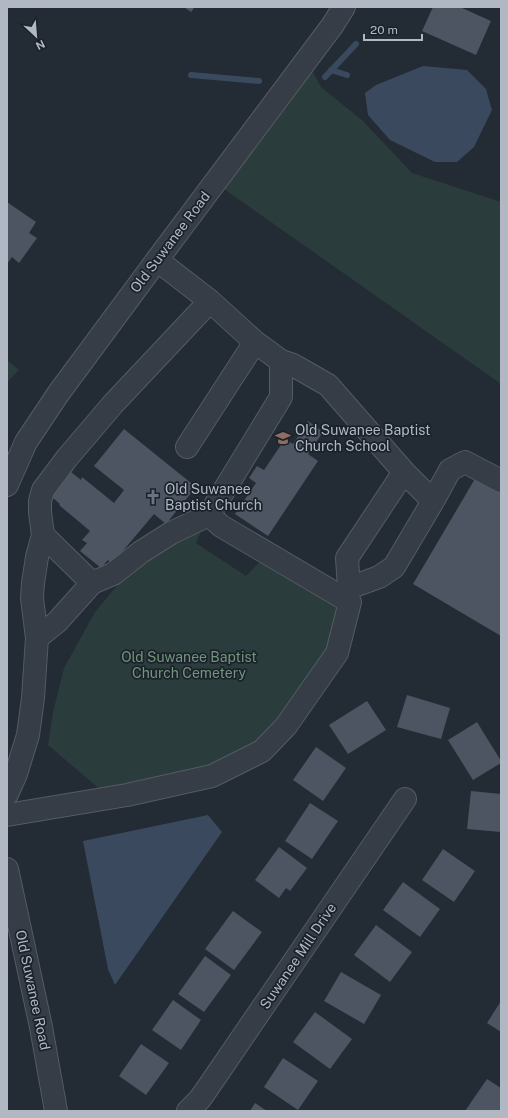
<svg xmlns="http://www.w3.org/2000/svg" width="508" height="1118" viewBox="0 0 508 1118" font-family="'Public Sans',sans-serif">
	<style>
		.green { fill: #2b3c3c }
		.water { fill: #3a495d }
		.lines { fill: none; stroke-linecap: round; stroke-linejoin: round }
		.stream { stroke: #3a495d; stroke-width: 6 }
		.building { fill: #4c5561 }
		.minor-casing { stroke: #545b64; stroke-width: 24 }
		.minor { stroke: #363d46; stroke-width: 22 }
		.labels { text-anchor: middle; stroke-width: 3.5; stroke-linejoin: round; paint-order: stroke }
		.street-label { font-size: 14px; fill: #b1b8c3; stroke: #1c222b }
		.poi-label { font-size: 14px; fill: #b1b8c3; stroke: #1c222b; text-anchor: start }
		.park-label { font-size: 14px; fill: #72967a; stroke: #1c222b }
	</style>
	<rect width="100%" height="100%" fill="#232b35"/>
	<path class="green" d="M303 54 321 87 362 120 412 173 501 202V384L214 182Z
		M7 360 19 370 7 382Z
		M203 527 196 543 246 576 262 560 338 603 330 653 265 738 218 768 103 792 48 745 53 712 64 668 95 612 132 568Z"/>
	<path class="water" d="M423 66 467 70 486 89 492 110 474 147 457 162H435L390 140 368 115 365 93 376 85Z
		M208 815 222 832 115 985 108 969 83 841Z"/>
	<g class="lines">
		<path class="stream" d="M331 70 347 75
			M191 75 259 81
			M325 77 356 44"/>
	</g>
	<path class="building" d="M184 7H195L191 12Z
		M433 7H460L491 21 476 55 422 31Z
		M7 202 36 222 29 233 37 238 19 263 12 257 7 264Z
		M308 421 323 432 308 454 318 461 268 536 235 514 256 483 249 478 257 466 264 470 285 439 293 444Z
		M124 429 196 487 166 524 154 514 112 564 108 560 101 568 80 551 87 543 82 540 90 531 59 505 60 504 46 492 66 468 81 480 82 477 114 503 124 490 94 466Z
		M476 477 501 492V636L413 584Z
		M407 695 450 708 441 739 397 727Z
		M367 701 386 730 348 754 329 725Z
		M477 722 501 761V763L473 780 448 740Z
		M316 747 346 768 323 801 293 780Z
		M471 791 501 794V832L467 829Z
		M310 803 338 821 312 859 285 841Z
		M279 847 307 868 290 891 286 888 279 898 255 880Z
		M443 849 475 871 454 902 422 880Z
		M403 882 440 909 420 937 383 910Z
		M233 911 262 932 234 970 205 949Z
		M376 925 412 952 390 982 354 955Z
		M205 956 231 975 204 1012 178 994Z
		M341 972 381 995 364 1024 324 1001Z
		M173 1000 201 1020 181 1050 152 1030Z
		M501 1001V1032L487 1023Z
		M315 1012 352 1039 330 1069 293 1042Z
		M141 1044 169 1063 146 1095 119 1076Z
		M283 1058 318 1081 298 1110 264 1087Z
		M487 1079 501 1088V1111H465Z
		M255 1103 267 1111H250Z"/>
	<g class="lines">
		<defs>
			<path id="minor" d="M281 361 293 365 328 385 404 472 433 501 394 567 379 577 349 588 342 597
				M187 447 255 342
				M7 485 26 442 58 394 157 260 332 26 344 7
				M433 501 450 470 465 462 501 481
				M43 535 40 512V501L43 490 67 458 113 404 210 301
				M92 583 113 574 141 552 171 533 209 515
				M349 588 347 558 404 472
				M7 794 16 774 28 735 33 698 37 638 32 598 33 583 37 557 43 535 92 583 57 622 37 638
				M7 815 127 795 212 776 262 751 286 726 337 653 350 602 221 526 209 515 281 397V361L255 342 210 301 157 260
				M7 869 41 1027 56 1111
				M188 1111 200 1099 207 1089 405 799"/>
		</defs>
		<use href="#minor" class="minor-casing"/>
		<use href="#minor" class="minor"/>
	</g>
	<defs>
		<symbol id="school-bare" viewBox="-9 -9 18 18"><path d="M0-5L7-2L0 1L-7-2ZM-4 1L0 2.5L4 1V4Q0 6-4 4Z" fill="#8d6e63" stroke="#1c222b" stroke-width="2.5" paint-order="stroke"/></symbol>
		<symbol id="church-bare" viewBox="-9 -9 18 18"><path d="M-1.2-6h2.4v3.5h3.3v2.4h-3.3V6h-2.4V-.1h-3.3v-2.4h3.3Z" fill="#6b7280" stroke="#1c222b" stroke-width="2.5" paint-order="stroke"/></symbol>
	</defs>
	<g fill-rule="evenodd">
		<use href="#school-bare" x="272" y="427" width="22" height="22"/>
		<use href="#church-bare" x="142" y="486" width="22" height="22"/>
	</g>
	<g class="labels">
		<g class="street-label">
			<text transform="translate(170 242) rotate(-53)" y="5">Old Suwanee Road</text>
			<text transform="translate(298 956) rotate(-56)" y="5">Suwanee Mill Drive</text>
			<text transform="translate(33 990) rotate(78)" y="5">Old Suwanee Road</text>
		</g>
		<g class="poi-label">
			<text x="295" y="435">Old Suwanee Baptist<tspan x="295" dy="16">Church School</tspan></text>
			<text x="165" y="494">Old Suwanee<tspan x="165" dy="16">Baptist Church</tspan></text>
		</g>
		<g class="park-label">
			<text x="189" y="662">Old Suwanee Baptist<tspan x="189" dy="16">Church Cemetery</tspan></text>
		</g>
	</g>
	<rect width="508" height="1118" fill="none" stroke="#b1b8c3" stroke-width="16"/>
	<g transform="translate(36 36) rotate(154)" stroke="#1c222b" stroke-width="3" paint-order="stroke">
	<path d="M0-3L7 15L0 10L-7 15Z" fill="#b1b8c3"/>
	<text y="-6" font-size="11" font-weight="bold" text-anchor="middle" fill="#b1b8c3">N</text>
	</g>
	<path d="M364 34v6h58v-6" fill="none" stroke="#b1b8c3" stroke-width="2"/>
	<text x="370" y="34" font-size="12" fill="#b1b8c3" stroke="#1c222b" stroke-width="3" paint-order="stroke">20 m</text>
</svg>
